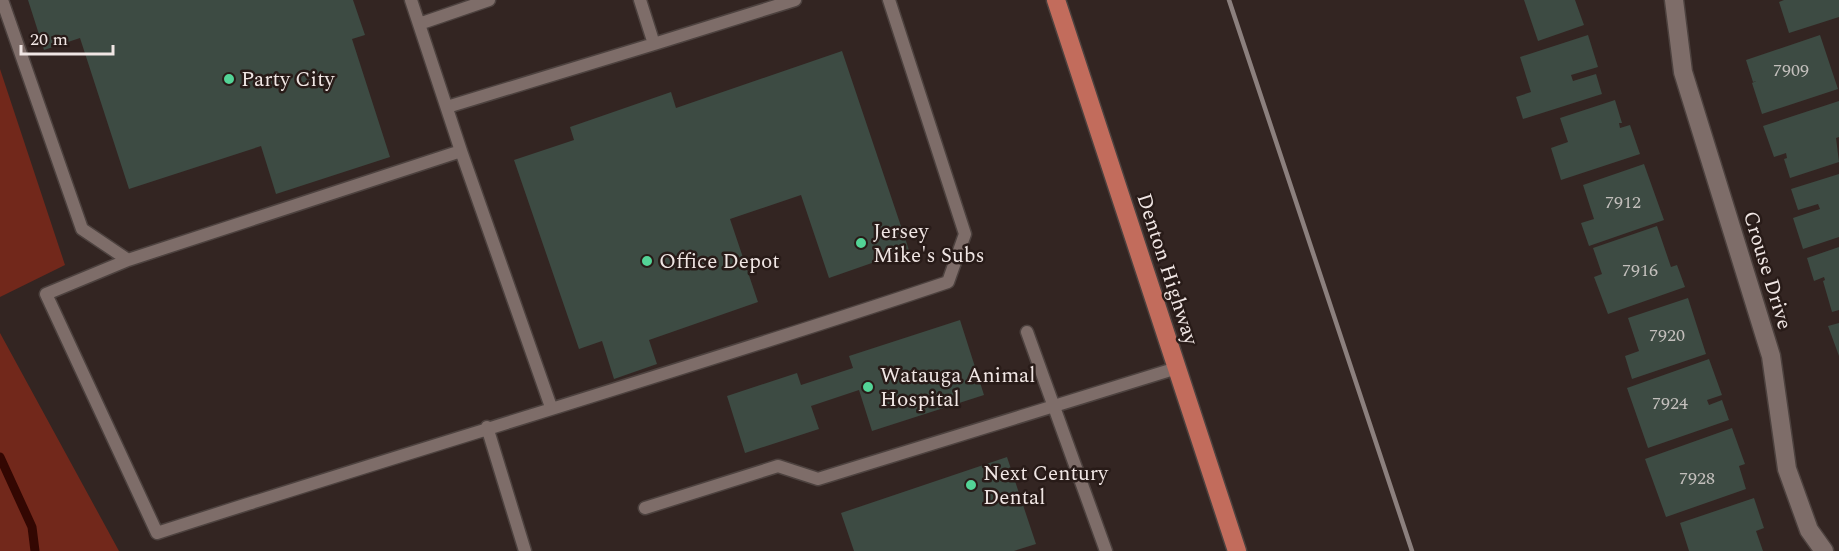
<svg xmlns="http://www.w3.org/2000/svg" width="1839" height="551" viewBox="0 0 1839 551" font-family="Spectral,serif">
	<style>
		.green { fill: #72281b }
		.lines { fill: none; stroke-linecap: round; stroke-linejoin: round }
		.stream { stroke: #330702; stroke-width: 9 }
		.building { fill: #3d4b43 }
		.lane-casing { stroke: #4d423f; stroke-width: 15 }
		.street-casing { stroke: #4d423f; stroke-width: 21 }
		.primary-casing { stroke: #4d423f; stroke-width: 21 }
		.lane { stroke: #7e6d69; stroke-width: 12 }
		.street { stroke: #7e6d69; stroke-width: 18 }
		.primary { stroke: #c26c5c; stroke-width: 18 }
		.rail { stroke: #8c807e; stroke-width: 4.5 }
		.poi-dot { fill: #53d396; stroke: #281b18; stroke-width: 2 }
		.labels { text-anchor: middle; stroke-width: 5; stroke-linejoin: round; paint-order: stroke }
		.number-label { font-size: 18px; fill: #c3bfbc }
		.poi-label { font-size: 21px; fill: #f0e6e4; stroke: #281b18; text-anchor: start }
		.street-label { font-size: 21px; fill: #f0e6e4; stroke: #281b18 }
	</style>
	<rect width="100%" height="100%" fill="#332522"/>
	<path class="green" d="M0 69 65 265 0 297Z
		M0 333 119 551H0Z"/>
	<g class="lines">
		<path class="stream" d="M0 457 32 527 35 551"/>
	</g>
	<path class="building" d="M28 0H353L365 35 352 39 390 157 276 194 261 146 129 189 80 38 44 50Z
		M1524 0H1575L1584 25 1538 41Z
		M1784 0H1839V17L1789 33 1779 2Z
		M1588 35 1598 67 1571 75 1573 81 1596 74 1602 94 1523 119 1516 97 1531 92 1520 57Z
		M1820 35 1838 89 1762 114 1752 83 1756 81 1753 82 1746 60Z
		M842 51 909 250 829 278 801 195 730 219 758 302 649 340 657 364 614 379 602 341 579 349 514 160 574 140 570 127 671 92 676 108Z
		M1615 100 1622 123H1619L1620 128 1630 125 1640 154 1561 180 1551 148 1568 142 1560 118Z
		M1839 101V137L1836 138 1839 162 1790 178 1784 159 1787 158 1786 153 1774 157 1763 126Z
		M1644 164 1664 220 1589 246 1581 223 1594 219 1583 185Z
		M1839 174V237L1803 249 1793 218 1820 209 1818 204 1798 210 1791 189Z
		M1657 226 1671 267 1677 265 1685 287 1608 314 1594 277 1602 274 1593 248Z
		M1839 247V310L1832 312 1823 281 1825 280 1824 277 1814 281 1807 258Z
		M1688 298 1706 354 1632 379 1625 356 1639 351 1628 318Z
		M960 320 984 395 872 431 859 390 811 406 819 429 745 453 727 396 797 373 801 385 853 368 849 356Z
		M1839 323V356L1828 326Z
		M1709 359 1722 395 1707 400 1709 405 1722 400 1729 420 1648 448 1627 388Z
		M1732 428 1745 464 1739 466 1746 489 1666 517 1645 459Z
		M1007 457 1036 544 1014 551H854L841 513Z
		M1754 498 1764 528 1756 531 1763 551H1689L1680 523Z"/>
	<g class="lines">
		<defs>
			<path id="lane" d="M2 0 82 229 128 260 461 151 411 0
				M419 24 489 0
				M654 44 795 0
				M447 107 654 44 640 0
				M461 151 551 407
				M128 260 46 294 157 533C420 448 686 370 948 282L965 234 889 0
				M1027 332 1106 551
				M487 427 525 551
				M645 508 778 466 818 479 1177 368"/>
			<path id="street" d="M1674 0 1683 72 1771 356 1787 469 1809 530 1824 551"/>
			<path id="primary" d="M1056 0 1237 551"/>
		</defs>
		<use href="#lane" class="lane-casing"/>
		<use href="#street" class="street-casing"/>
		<use href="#primary" class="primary-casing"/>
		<use href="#lane" class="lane"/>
		<use href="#street" class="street"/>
		<use href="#primary" class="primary"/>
		<path class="rail" d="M1229 0 1412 551"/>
	</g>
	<g class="poi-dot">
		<circle cx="229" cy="79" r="6"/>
		<circle cx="861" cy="243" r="6"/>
		<circle cx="647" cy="261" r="6"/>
		<circle cx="868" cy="387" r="6"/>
		<circle cx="971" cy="485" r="6"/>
	</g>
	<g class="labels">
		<g class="number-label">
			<text x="1791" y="76">7909</text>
			<text x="1623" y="208">7912</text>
			<text x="1640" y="276">7916</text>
			<text x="1667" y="341">7920</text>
			<text x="1670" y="409">7924</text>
			<text x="1697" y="484">7928</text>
		</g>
		<g class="poi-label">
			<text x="241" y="86">Party City</text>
			<text x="873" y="238">Jersey<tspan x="873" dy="24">Mike's Subs</tspan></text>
			<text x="659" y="268">Office Depot</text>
			<text x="880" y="382">Watauga Animal<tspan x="880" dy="24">Hospital</tspan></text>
			<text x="983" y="480">Next Century<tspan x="983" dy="24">Dental</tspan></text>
		</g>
		<g class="street-label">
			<text transform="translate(1168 269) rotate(72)" y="7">Denton Highway</text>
			<text transform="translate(1768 270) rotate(73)" y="7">Crouse Drive</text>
		</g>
	</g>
	<path d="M21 45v9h92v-9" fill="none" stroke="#f0e6e4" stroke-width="3"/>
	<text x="30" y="45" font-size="18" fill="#f0e6e4" stroke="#281b18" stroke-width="4.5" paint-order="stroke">20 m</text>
</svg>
